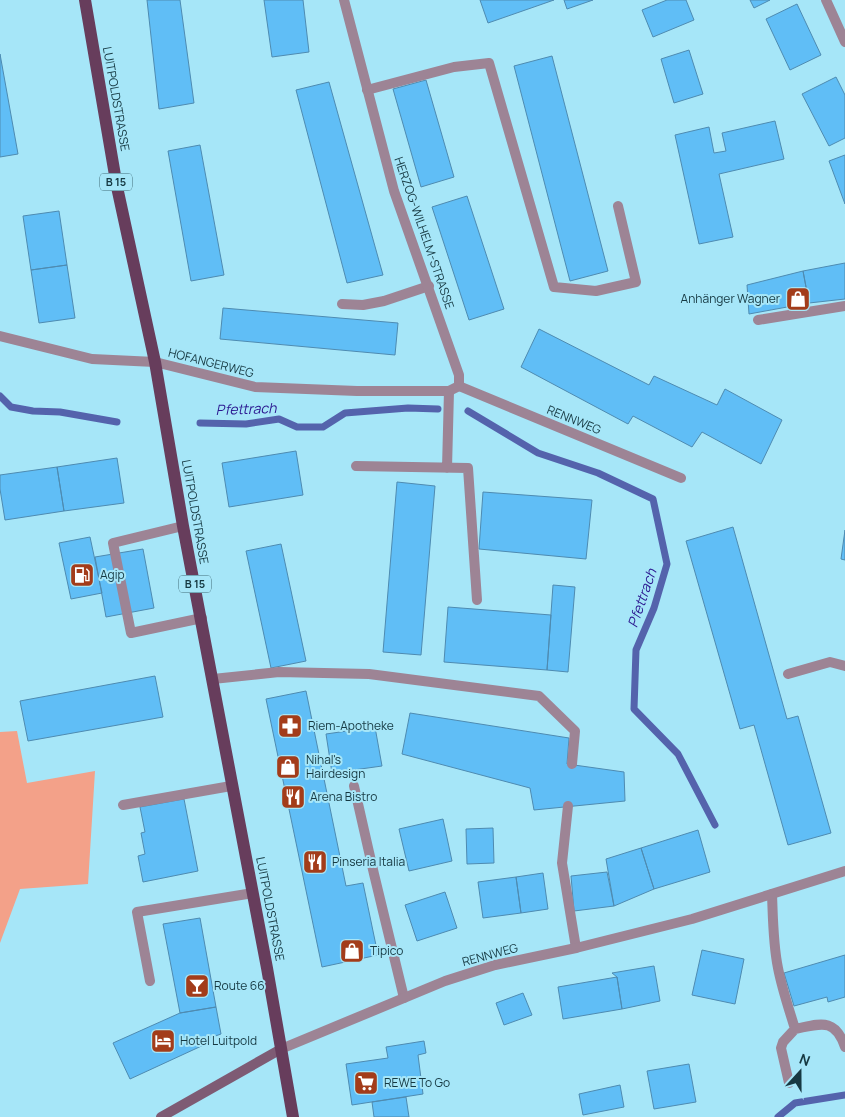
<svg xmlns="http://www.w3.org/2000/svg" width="845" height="1117" viewBox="0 0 845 1117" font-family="Manrope,sans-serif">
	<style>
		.green { fill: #f3a189 }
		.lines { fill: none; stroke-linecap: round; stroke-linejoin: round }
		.stream { stroke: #5463ac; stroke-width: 7 }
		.building { fill: #60bef6; stroke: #4e8bb1 }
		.service { stroke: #9d8495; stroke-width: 10 }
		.minor { stroke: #9d8495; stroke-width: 10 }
		.tertiary { stroke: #9d8495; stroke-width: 10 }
		.secondary { stroke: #7e5b74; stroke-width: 10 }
		.primary { stroke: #673d5c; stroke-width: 12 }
		.labels { text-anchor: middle; stroke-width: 4; stroke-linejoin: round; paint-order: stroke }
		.shield { fill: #a6e6f8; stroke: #416d79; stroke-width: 1 }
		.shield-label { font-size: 11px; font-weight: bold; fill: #163942 }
		.street-label { font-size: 12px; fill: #163942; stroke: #a6e6f8 }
		.poi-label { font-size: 12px; fill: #163942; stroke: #a6e6f8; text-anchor: start }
		.water-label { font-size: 14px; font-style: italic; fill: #2a168f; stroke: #a6e6f8 }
	</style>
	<rect width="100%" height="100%" fill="#a6e6f8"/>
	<path class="green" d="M17 731 27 783 95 771 88 884 20 889 0 943V732Z"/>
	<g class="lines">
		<path class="stream" d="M0 396 11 407 33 411 60 412 117 422
			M468 411 538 453 598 473 653 499 667 564 654 608 636 650 634 709 678 754 715 825
			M200 423 246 424 279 419 297 427H323L345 413 408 408 438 409
			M778 1117 795 1103 845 1095"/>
	</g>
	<path class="building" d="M147 0H180L194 103 159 109Z
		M264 0H303L309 52 272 57Z
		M480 0H554L488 23Z
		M564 0H593L567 9Z
		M667 0H686L694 20 653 37 642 10Z
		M750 0H770L754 8Z
		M797 4 821 55 790 70 766 19Z
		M689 50 703 94 674 103 661 59Z
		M0 54 18 154 0 157Z
		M552 56 608 271 570 281 514 66Z
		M836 77 845 95V138L829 146 802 94Z
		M426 80 454 177 421 187 393 89Z
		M329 82 383 275 347 283 296 90Z
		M775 121 784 159 719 174 733 237 699 244 675 135 709 127 714 153 726 151 722 133Z
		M200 145 224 275 191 281 168 151Z
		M845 155V204L829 161Z
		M467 196 504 309 469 320 432 207Z
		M59 211 67 265 31 270 23 216Z
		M845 263V299L809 303 803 271Z
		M67 265 75 318 39 323 31 270Z
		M803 271 809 303 749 314 747 285Z
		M223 308 398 323 395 355 220 339Z
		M539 329 649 385 654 376 717 405 725 389 782 420 761 464 702 432 692 447 633 416 628 424 521 367Z
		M296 451 303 495 229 507 222 463Z
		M117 458 124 503 64 511 57 467Z
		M57 467 64 511 5 520 0 489V475Z
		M397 482 435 486 421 655 383 652Z
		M483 492 592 500 586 559 479 549Z
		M733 527 787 719 798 716 831 833 788 845 754 725 740 729 686 541Z
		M845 530V560L841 559Z
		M90 537 102 593 71 599 59 543Z
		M281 544 306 661 271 668 246 551Z
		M143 549 154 608 106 617 95 557Z
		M553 585 575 587 568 672 547 670Z
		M448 607 551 615 547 670 444 662Z
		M155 676 163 717 28 741 20 701Z
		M306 691 346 886 363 883 378 955 322 967 266 699Z
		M410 713 569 738 567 764 624 772 625 801 534 810 530 788 402 754Z
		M375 727 382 766 332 773 326 734Z
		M184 799 198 871 143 882 138 856 145 854 141 833 145 832 140 807Z
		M443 819 452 861 409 871 399 829Z
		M493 828 494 863 467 864 466 829Z
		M698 830 710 872 654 889 641 848Z
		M641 848 654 889 614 906 606 859Z
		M607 872 614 906 574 911 571 876Z
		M543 873 548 909 521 913 516 877Z
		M516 877 521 913 483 918 478 882Z
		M445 892 457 928 417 941 405 905Z
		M200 918 216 1007 180 1013 163 924Z
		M702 950 744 959 735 1004 692 995Z
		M845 955V997L828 1002 827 997 794 1006 784 973Z
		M654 966 660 1001 622 1009 617 977 612 973Z
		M617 977 622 1009 563 1019 558 987Z
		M523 993 532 1015 504 1025 496 1003Z
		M216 1007 221 1034 207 1039 208 1043 130 1079 113 1043 180 1013Z
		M424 1041 426 1053 418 1055 423 1094 352 1105 346 1064 388 1058 386 1047Z
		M689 1064 696 1102 654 1109 647 1071Z
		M620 1085 624 1107 583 1115 579 1094Z
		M406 1097 409 1117H374L372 1102Z"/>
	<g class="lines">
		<path class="service" d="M367 90 454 67 489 63 554 287 596 291 636 282 618 206
			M342 304 363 305 384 301 429 286
			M758 320 845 306
			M459 386 681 478
			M356 466 468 468 477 600
			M447 468 449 391
			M183 526 113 543 131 633 202 618
			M788 674 830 662 845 666
			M213 679 279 672 369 674 539 696 575 731 572 764
			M354 786 374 874 404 998
			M123 805 231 786
			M568 806 562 863 576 948
			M772 894C773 919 773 944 778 968 782 989 789 1009 795 1029L783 1042 781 1048 789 1083
			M150 981 137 912 253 893
			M795 1029C820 1024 835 1017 845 1047"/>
		<path class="minor" d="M826 0 845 42
			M0 336 92 359 155 362 255 387 357 391H449L459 386V375L394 191 344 0"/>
		<path class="tertiary" d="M281 1049 445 981 495 965 576 948 692 919 845 871"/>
		<path class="secondary" d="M161 1117 281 1049"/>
		<path class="primary" d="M85 0 117 187 155 362 183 526 267 968 293 1117"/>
	</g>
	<defs>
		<symbol id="shop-square" viewBox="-11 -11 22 22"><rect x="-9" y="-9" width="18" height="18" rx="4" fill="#a33c1a" stroke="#a6e6f8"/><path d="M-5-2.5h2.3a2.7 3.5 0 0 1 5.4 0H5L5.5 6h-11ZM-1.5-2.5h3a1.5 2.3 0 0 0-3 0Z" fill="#fff"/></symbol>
		<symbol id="fuel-square" viewBox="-11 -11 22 22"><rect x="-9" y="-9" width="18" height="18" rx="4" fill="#a33c1a" stroke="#a6e6f8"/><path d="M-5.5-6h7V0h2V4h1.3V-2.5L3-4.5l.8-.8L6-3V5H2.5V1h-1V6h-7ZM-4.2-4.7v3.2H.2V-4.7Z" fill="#fff"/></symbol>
		<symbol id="pharmacy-square" viewBox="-11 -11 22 22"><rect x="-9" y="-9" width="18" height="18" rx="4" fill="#a33c1a" stroke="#a6e6f8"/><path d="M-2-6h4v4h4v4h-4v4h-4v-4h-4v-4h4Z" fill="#fff"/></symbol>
		<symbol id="restaurant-square" viewBox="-11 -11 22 22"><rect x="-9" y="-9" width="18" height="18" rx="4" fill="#a33c1a" stroke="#a6e6f8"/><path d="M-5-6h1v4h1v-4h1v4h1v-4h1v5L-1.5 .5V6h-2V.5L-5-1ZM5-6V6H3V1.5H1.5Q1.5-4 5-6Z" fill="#fff"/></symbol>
		<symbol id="bar-square" viewBox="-11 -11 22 22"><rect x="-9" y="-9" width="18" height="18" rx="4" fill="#a33c1a" stroke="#a6e6f8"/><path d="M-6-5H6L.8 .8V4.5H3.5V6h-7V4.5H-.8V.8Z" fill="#fff"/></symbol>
		<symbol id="hotel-square" viewBox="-11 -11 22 22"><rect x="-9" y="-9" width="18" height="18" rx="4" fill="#a33c1a" stroke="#a6e6f8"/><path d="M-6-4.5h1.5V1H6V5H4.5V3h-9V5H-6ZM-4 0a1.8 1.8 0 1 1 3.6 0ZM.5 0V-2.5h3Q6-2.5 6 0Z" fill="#fff"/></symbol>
		<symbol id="supermarket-square" viewBox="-11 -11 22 22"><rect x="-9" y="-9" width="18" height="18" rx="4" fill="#a33c1a" stroke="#a6e6f8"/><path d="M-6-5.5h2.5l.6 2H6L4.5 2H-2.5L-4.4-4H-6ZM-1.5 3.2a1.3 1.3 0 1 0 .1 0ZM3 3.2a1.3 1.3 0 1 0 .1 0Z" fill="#fff"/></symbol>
	</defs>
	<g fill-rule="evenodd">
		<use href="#shop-square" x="784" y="285" width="28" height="28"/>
		<use href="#fuel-square" x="68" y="561" width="28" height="28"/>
		<use href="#pharmacy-square" x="276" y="712" width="28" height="28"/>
		<use href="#shop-square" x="274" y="753" width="28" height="28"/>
		<use href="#restaurant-square" x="279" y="783" width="28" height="28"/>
		<use href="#restaurant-square" x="301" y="848" width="28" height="28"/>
		<use href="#shop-square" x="338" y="937" width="28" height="28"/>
		<use href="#bar-square" x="183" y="972" width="28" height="28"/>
		<use href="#hotel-square" x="149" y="1027" width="28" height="28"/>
		<use href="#supermarket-square" x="352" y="1069" width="28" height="28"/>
	</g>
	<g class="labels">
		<g class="shield">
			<rect x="100" y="173.5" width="32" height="17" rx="4"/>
			<rect x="179" y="575.5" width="32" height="17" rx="4"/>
		</g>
		<g class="shield-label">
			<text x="116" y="186">B 15</text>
			<text x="195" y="588">B 15</text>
		</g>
		<g class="street-label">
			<text transform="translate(116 99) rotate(80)" y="4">LUITPOLDSTRASSE</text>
			<text transform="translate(424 233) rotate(71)" y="4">HERZOG-WILHELM-STRASSE</text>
			<text transform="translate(211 363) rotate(14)" y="4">HOFANGERWEG</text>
			<text transform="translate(574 420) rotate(22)" y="4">RENNWEG</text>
			<text transform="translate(195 512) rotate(80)" y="4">LUITPOLDSTRASSE</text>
			<text transform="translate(270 909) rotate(79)" y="4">LUITPOLDSTRASSE</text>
			<text transform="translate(490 955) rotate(-15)" y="4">RENNWEG</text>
		</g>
		<g class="poi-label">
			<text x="780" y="303" text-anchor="end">Anhänger Wagner</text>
			<text x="100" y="579">Agip</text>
			<text x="308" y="730">Riem-Apotheke</text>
			<text x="306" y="764">Nihal's<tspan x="306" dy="14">Hairdesign</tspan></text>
			<text x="310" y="801">Arena Bistro</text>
			<text x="332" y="866">Pinseria Italia</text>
			<text x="370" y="955">Tipico</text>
			<text x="214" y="990">Route 66</text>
			<text x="180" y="1045">Hotel Luitpold</text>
			<text x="384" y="1087">REWE To Go</text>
		</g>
		<g class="water-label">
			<text transform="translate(246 409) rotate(-2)" y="5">Pfettrach</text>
			<text transform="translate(642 598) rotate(-71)" y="5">Pfettrach</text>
		</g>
	</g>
	<g transform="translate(800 1072) rotate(21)" stroke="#a6e6f8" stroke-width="4" paint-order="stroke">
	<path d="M0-4L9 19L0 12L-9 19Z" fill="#163942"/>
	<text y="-8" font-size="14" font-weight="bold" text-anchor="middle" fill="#163942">N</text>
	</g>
</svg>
